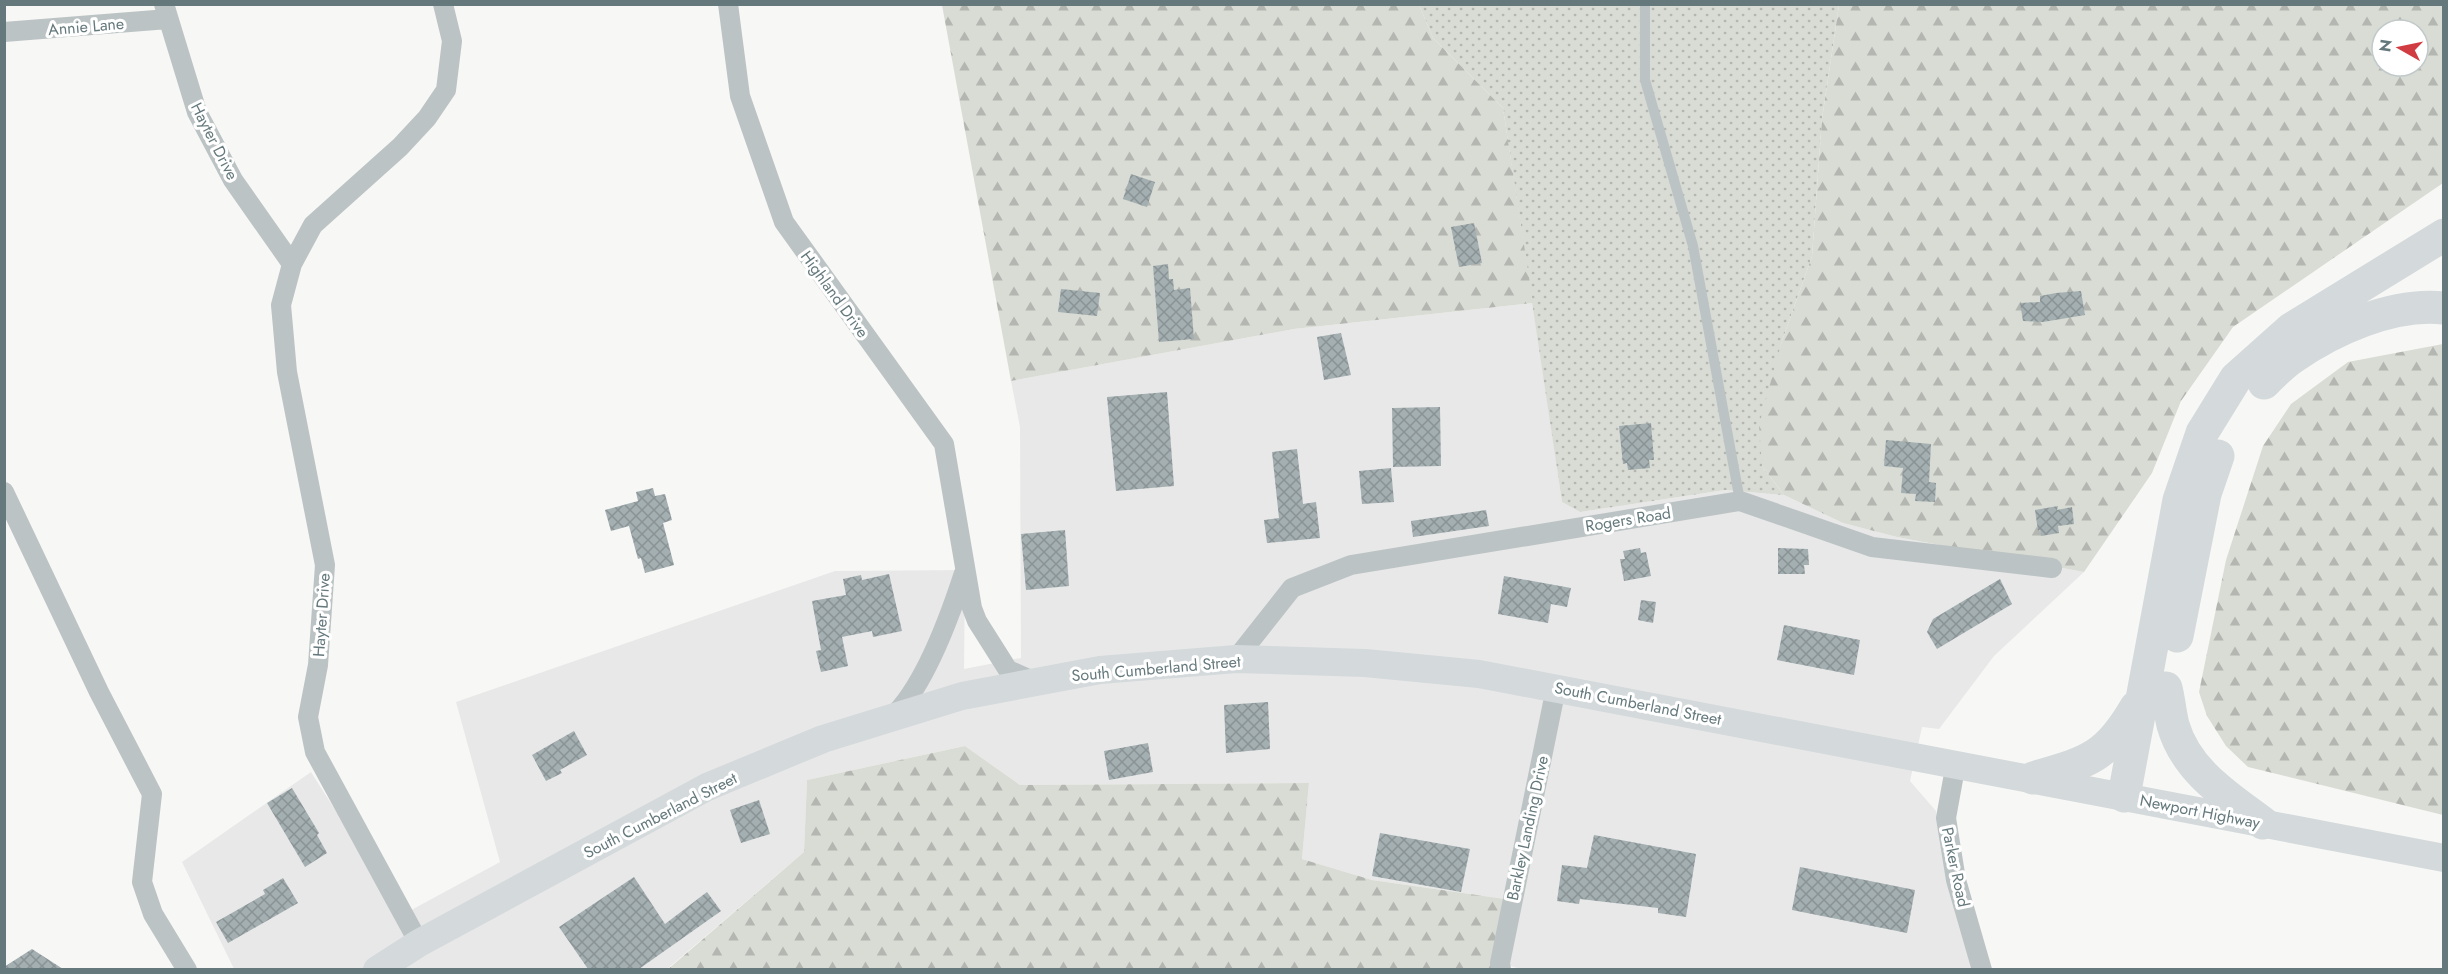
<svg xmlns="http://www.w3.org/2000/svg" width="2448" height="974" viewBox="0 0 2448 974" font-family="Jost,sans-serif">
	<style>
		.built { fill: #e8e8e8 }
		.grass { fill: url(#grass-dots) }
		.forest { fill: url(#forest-firs); fill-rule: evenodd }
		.building { fill: url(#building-cross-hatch) }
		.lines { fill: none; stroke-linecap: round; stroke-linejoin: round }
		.lane { stroke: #bcc3c4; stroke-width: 10 }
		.street { stroke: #bcc3c4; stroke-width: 20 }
		.secondary { stroke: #d4d9db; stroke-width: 28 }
		.highway { stroke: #d4d9db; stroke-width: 33 }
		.labels { text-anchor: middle; stroke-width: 6; stroke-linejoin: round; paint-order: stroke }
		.street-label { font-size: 16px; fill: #65797d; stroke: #fff }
	</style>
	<defs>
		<pattern id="grass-dots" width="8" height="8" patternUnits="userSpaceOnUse" patternTransform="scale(1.5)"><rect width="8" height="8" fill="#d9dcd4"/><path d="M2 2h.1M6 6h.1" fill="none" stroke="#b4b7b1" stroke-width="1.8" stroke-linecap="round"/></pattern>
		<pattern id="forest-firs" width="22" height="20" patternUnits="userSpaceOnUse" patternTransform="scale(1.5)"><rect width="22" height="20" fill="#d9dcd4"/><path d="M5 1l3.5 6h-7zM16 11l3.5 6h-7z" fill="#b4b7b1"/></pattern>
		<pattern id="building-cross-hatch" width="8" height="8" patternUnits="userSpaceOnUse" patternTransform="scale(1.5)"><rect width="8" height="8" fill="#a4afb1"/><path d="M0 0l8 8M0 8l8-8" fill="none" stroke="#899395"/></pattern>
	</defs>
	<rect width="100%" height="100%" fill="#f7f7f5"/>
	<path class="built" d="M1533 303 1562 502 1580 512 1725 490 1784 495 1843 523 1897 537 2084 572 1994 656 1939 729 1922 727 1910 781 1936 811 1940 840 1972 969H1521L1500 963 1512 900 1372 880 1302 859 1309 783 1020 785 965 746 807 780 804 852 667 969H234L182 862 311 772 402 915 500 862 456 702 835 571 965 570 964 669 1021 658 1020 427 1011 381 1294 329Z"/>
	<path class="grass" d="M1419 5H1839L1822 119 1812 256 1781 344 1762 466 1784 495 1725 490 1580 512 1562 502 1503 108 1433 38Z"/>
	<path class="forest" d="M942 5H1419L1433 38 1503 108 1533 303 1294 329 1011 381Z
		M1839 5H2443V183L2233 327 2181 401 2152 473 2084 572 1897 537 1843 523 1784 495 1762 466 1759 425 1781 344 1812 256 1822 119ZM2382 30H2418V66H2382Z
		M2443 344H2444L2443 815 2248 767 2226 746 2207 716 2199 692 2226 560 2263 446 2291 404 2348 362Z
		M965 746 1020 785 1309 783 1302 859 1372 880 1512 900 1501 969 667 970 804 852 807 780Z"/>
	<path class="building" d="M1131 174 1155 182 1147 207 1123 199Z
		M1474 223 1482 263 1459 267 1451 227Z
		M1168 264 1169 279H1173L1174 290 1190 288 1194 339 1159 342 1153 266Z
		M1061 289 1100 293 1097 316 1058 312Z
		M2081 291 2085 315 2043 322 2023 321 2020 303 2040 302V296L2056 293Z
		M1341 333 1351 375 1324 380 1317 337Z
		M1167 392 1174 486 1116 491 1107 397Z
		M1440 407 1441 466 1393 467 1392 408Z
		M1651 423 1654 460H1649L1650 468 1628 470 1627 463 1623 464 1619 426Z
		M1886 440 1931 444 1929 482 1936 483 1935 502 1915 501 1916 494 1901 493 1903 468 1884 466Z
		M1297 449 1303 504 1316 502 1320 538 1267 543 1264 520 1279 518 1272 452Z
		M1391 468 1394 502 1362 504 1359 471Z
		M653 488 655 496 665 494 672 520 663 523 674 565 645 573 641 558 638 559 629 526 611 531 605 510 638 501 636 492Z
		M2058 506 2057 510 2072 507 2074 524 2058 526 2059 533 2041 536 2040 530 2038 531 2035 510Z
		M1486 510 1489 526 1413 537 1411 521Z
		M1065 530 1069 586 1026 590 1021 534Z
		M1640 548 1641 553 1646 552 1651 576 1624 581 1620 559H1625L1623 551Z
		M1778 548 1808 549 1809 565H1804L1805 574H1778Z
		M889 574 902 631 873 637 872 631 842 637 848 666 821 672 816 651 821 650 812 601 846 595 843 579 861 575 862 580Z
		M1504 576 1571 588 1567 607 1551 604 1548 623 1498 614Z
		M2000 579 2012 604 1937 649 1927 632 1933 619Z
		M1641 600 1656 602 1653 623 1638 620Z
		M1784 625 1860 640 1854 675 1777 660Z
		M1268 702 1270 749 1226 753 1224 705Z
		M574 731 587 755 560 770 562 773 546 781 532 755Z
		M1148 743 1153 772 1109 780 1104 751Z
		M292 788 319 833 317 835 327 853 305 867 267 803Z
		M759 800 770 834 741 843 730 810Z
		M1380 833 1470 849 1461 892 1372 876Z
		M1594 835 1696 854 1686 917 1658 913V908L1580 899 1579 904 1557 901 1562 865 1587 868Z
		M1800 867 1915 890 1907 933 1792 910Z
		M634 877 665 924 707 892 721 911 639 969H588L559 927Z
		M283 878 298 903 228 943 216 922 265 894 263 890Z
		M32 949 63 969H4V967Z"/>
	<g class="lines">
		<path class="lane" d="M1645 4V80L1693 246 1740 501"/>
		<path class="street" d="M164 4 197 112 233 180 292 264
			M728 4 740 96 784 222 944 444 972 608 977 621 1008 670 1035 682
			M4 32 168 19
			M4 492 99 692 152 794 142 882 153 914 187 970
			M1236 659 1292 588 1351 565 1740 501 1872 547 2052 568
			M892 717C925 686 950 616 964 573
			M1956 763 1946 818 1956 880 1982 970
			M419 943 315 752 308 717 318 665 325 565 287 372 281 305 292 264 313 225 400 147 427 118 446 90 452 41 443 4
			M1501 970 1500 963 1556 688"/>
		<path class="secondary" d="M377 970 419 943 707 787 823 739 962 696 1100 670 1236 659 1365 663 1479 674 2444 858"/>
		<path class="highway" d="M2264 383C2273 374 2282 365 2292 358 2332 330 2393 302 2444 308
			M2177 636 2205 494 2218 456
			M2166 688C2169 700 2170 713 2173 725 2186 771 2227 796 2263 823
			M2033 778C2087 762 2106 759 2136 707
			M2124 796 2179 500 2202 433 2236 378 2291 329 2444 235"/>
	</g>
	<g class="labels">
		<g class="street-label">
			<text transform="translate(86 26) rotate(-5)" y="6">Annie Lane</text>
			<text transform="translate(215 141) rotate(63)" y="6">Hayter Drive</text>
			<text transform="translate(835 294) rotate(54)" y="6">Highland Drive</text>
			<text transform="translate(1628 519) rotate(-9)" y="6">Rogers Road</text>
			<text transform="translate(321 615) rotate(-86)" y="6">Hayter Drive</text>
			<text transform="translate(1156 668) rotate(-5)" y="6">South Cumberland Street</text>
			<text transform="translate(1638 703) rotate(11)" y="6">South Cumberland Street</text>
			<text transform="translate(2200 811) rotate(11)" y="6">Newport Highway</text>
			<text transform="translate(660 815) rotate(-27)" y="6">South Cumberland Street</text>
			<text transform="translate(1527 828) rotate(-78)" y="6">Barkley Landing Drive</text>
			<text transform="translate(1956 867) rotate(78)" y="6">Parker Road</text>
		</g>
	</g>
	<rect width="2448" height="974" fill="none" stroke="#65797d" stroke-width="12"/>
	<g transform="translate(2400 48) rotate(279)"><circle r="28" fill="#ffffff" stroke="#c1c9cb" stroke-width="1.5"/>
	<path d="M0-4.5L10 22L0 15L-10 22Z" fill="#d13b42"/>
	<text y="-9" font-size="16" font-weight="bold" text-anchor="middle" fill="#65797d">N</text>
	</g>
</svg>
